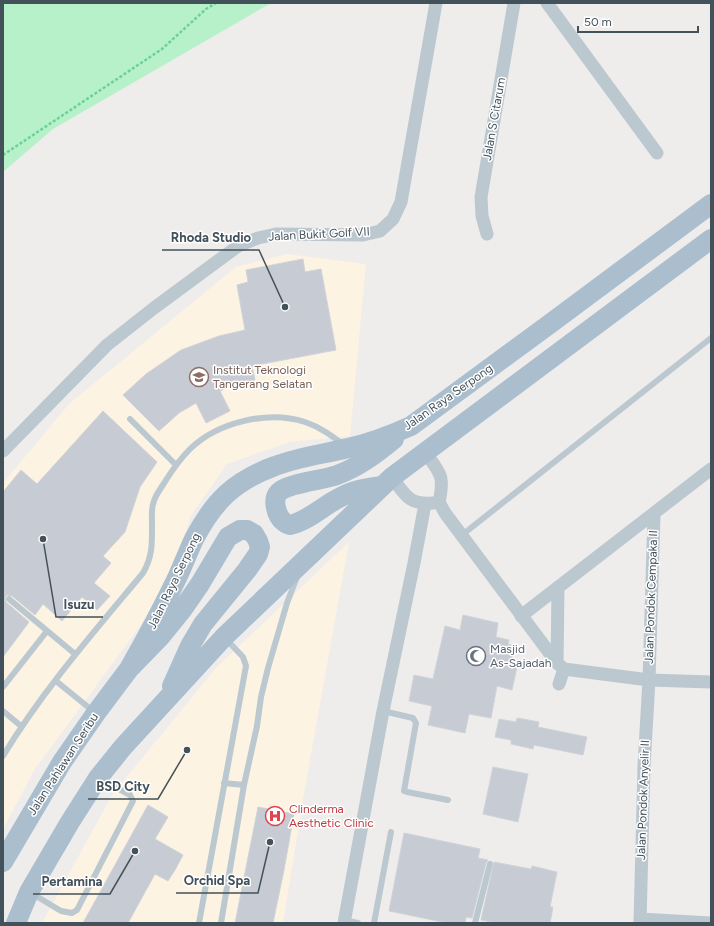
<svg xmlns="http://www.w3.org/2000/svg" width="714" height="926" viewBox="0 0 714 926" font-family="Figtree,sans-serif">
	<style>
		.commercial { fill: #fdf3e2 }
		.green { fill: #b6f1c9 }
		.building { fill: #c7cbd3; stroke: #d0d3d9 }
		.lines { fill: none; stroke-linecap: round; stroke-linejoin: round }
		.path { stroke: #6cd199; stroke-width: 2.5; stroke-dasharray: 3 2; stroke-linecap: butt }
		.service { stroke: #bbc8d0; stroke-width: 6 }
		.minor { stroke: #bbc8d0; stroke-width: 13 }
		.primary { stroke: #aabece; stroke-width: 20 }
		.labels { text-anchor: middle; stroke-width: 3; stroke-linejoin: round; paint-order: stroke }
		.street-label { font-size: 12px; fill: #43515b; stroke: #fff }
		.education-label { font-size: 12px; fill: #785e54; stroke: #fff; text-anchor: start }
		.worship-label { font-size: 12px; fill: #5b616d; stroke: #fff; text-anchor: start }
		.health-label { font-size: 12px; fill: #be3a42; stroke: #fff; text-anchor: start }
		.leader { fill: none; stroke: #43515b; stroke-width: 1.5 }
		.callout-dot { fill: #43515b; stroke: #fff; stroke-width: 1.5 }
		.callout-label { font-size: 13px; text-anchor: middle; font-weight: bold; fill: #43515b; stroke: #fff; stroke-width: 3; stroke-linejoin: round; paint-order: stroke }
	</style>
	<rect width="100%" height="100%" fill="#efecec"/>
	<path class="commercial" d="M287 254 366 264 350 436 290 442 227 464 190 517 177 565 143 622 35 769 3 829V483L69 404 236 267Z
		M349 542 303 799 283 923H42L112 795 216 668Z"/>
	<path class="green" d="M3 3H271L53 129 3 172Z"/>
	<path class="building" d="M303 259 305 272 321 269 336 350 252 366 255 380 234 385 220 391 230 411 206 423 196 403 179 413 159 431 123 395 146 374 181 350 219 336 245 330 237 285 248 282 246 270Z
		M103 411 157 462 140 487 125 532 103 556 111 563 94 583 110 596 97 610 82 597 62 621 43 604 35 615 12 596 7 595 5 598 6 602 29 622 3 657V492L21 470 37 484Z
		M463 615 498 623 496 637 509 640 508 644 515 646 511 665 517 667 512 690 497 686 491 718 469 714 465 733 428 725 432 706 409 701 414 675 433 679 445 626 460 630Z
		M517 718 539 722 538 727 587 737 583 755 534 745 533 749 511 744V740L495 737 499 719 516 722Z
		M493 767 528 774 518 822 483 814Z
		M148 805 168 817 155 839 183 855 175 870 168 881 155 874 128 923H83Z
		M258 807 294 814 284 870 273 923H235Z
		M404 833 480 849 478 858 488 860 486 863 472 918 466 917 465 923H447L389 911Z
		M494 862 531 869 532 866 557 872 550 907H553L550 923H497L481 920Z"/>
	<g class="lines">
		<path class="path" d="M3 155 162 49 206 9 216 3"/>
		<path class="service" d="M130 419 176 465
			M462 535 711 338
			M9 599 75 654
			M56 681 93 711
			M3 687 47 631
			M3 711 21 726
			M383 711 413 718 416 723 404 791 407 792 448 800
			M3 756C43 690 94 632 143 573 153 556 152 542 152 523 152 516 151 508 154 501 156 494 162 487 166 480 173 469 181 458 190 449 218 422 268 410 305 422 320 427 332 436 344 445
			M224 783 244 785
			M31 893 61 911 72 913 77 910 133 801 130 795 101 779
			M344 920 358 923
			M199 923 246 666 243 657 226 639
			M221 923 244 785 257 726 261 697 268 668 287 603 297 577
			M374 923 391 832
			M475 923 490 864"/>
		<path class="minor" d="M547 3 657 153
			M487 234 482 216 481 197 514 3
			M3 451 107 345 154 308 238 246 258 238 276 234 363 235 380 231 393 219 401 202 436 3
			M425 452C440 473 445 475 439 502L445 513 557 663 564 669
			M392 477C405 495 409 505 433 503
			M521 616 711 469
			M557 663 558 587
			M564 669 649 680 711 682
			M559 684 564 669
			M640 919 711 923
			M344 923 383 711 414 563 425 504
			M640 923 644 766 649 680 654 514"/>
		<path class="primary" d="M382 486C366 488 353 490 339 498 323 506 308 521 290 525 288 524 286 524 284 522 276 516 272 499 279 492 288 483 324 480 337 475 359 467 377 453 394 439
			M129 669C146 639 162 609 177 578 183 565 188 552 194 539 214 501 234 481 275 466 298 457 324 454 348 448 370 443 391 435 411 426L547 326 711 204
			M3 862 62 762 96 713 129 669 161 636 182 610 200 584 228 537 240 530H247L254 534 258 541 260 547 258 554 247 570 203 624 190 646 172 686
			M16 923 29 892 70 822 98 778 123 747 224 637 392 477 711 239"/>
	</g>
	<defs>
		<symbol id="university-ring" viewBox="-11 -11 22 22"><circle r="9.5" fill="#fff" stroke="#8d6e63" stroke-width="1.5"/><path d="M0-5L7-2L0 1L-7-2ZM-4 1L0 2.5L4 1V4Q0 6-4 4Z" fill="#8d6e63"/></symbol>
		<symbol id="mosque-ring" viewBox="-11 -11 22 22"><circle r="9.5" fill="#fff" stroke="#6b7280" stroke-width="1.5"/><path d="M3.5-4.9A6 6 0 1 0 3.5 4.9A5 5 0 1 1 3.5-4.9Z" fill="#6b7280"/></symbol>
		<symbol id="hospital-ring" viewBox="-11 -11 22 22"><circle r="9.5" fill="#fff" stroke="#e0444e" stroke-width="1.5"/><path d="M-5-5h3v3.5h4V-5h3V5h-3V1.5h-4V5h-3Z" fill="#e0444e"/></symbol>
	</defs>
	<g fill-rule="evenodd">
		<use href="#university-ring" x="188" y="366" width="22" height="22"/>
		<use href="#mosque-ring" x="465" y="645" width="22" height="22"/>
		<use href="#hospital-ring" x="264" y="805" width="22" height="22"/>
	</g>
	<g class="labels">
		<g class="street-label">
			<text transform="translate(494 119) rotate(-80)" y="4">Jalan S Citarum</text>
			<text transform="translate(319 234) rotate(-3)" y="4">Jalan Bukit Golf VII</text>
			<text transform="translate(448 397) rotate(-35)" y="4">Jalan Raya Serpong</text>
			<text transform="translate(174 581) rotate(-64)" y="4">Jalan Raya Serpong</text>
			<text transform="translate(651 597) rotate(-88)" y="4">Jalan Pondok Cempaka II</text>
			<text transform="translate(63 764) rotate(-57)" y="4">Jalan Pahlawan Seribu</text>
			<text transform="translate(643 800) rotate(-88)" y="4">Jalan Pondok Anyelir II</text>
		</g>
		<g class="education-label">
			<text x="213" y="374">Institut Teknologi<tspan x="213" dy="14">Tangerang Selatan</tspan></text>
		</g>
		<g class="worship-label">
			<text x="490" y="653">Masjid<tspan x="490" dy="14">As-Sajadah</tspan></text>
		</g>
		<g class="health-label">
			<text x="289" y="813">Clinderma<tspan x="289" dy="14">Aesthetic Clinic</tspan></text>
		</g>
	</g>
	<path class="leader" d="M285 307L259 250H162M43 539L56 617H103M187 750L158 799H88M270 842L258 893H176M135 851L110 894H33"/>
	<g class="callout-dot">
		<circle cx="285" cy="307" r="4"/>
		<circle cx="43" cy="539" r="4"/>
		<circle cx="187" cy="750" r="4"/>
		<circle cx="270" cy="842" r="4"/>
		<circle cx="135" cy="851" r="4"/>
	</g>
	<g class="callout-label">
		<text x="211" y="242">Rhoda Studio</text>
		<text x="79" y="609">Isuzu</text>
		<text x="123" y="791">BSD City</text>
		<text x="217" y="885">Orchid Spa</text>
		<text x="72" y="886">Pertamina</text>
	</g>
	<rect width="714" height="926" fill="none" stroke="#43515b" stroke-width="8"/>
	<path d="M578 26v6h120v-6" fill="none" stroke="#43515b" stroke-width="2"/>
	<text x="584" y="26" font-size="12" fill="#43515b" stroke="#ffffff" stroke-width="3" paint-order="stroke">50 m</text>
</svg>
